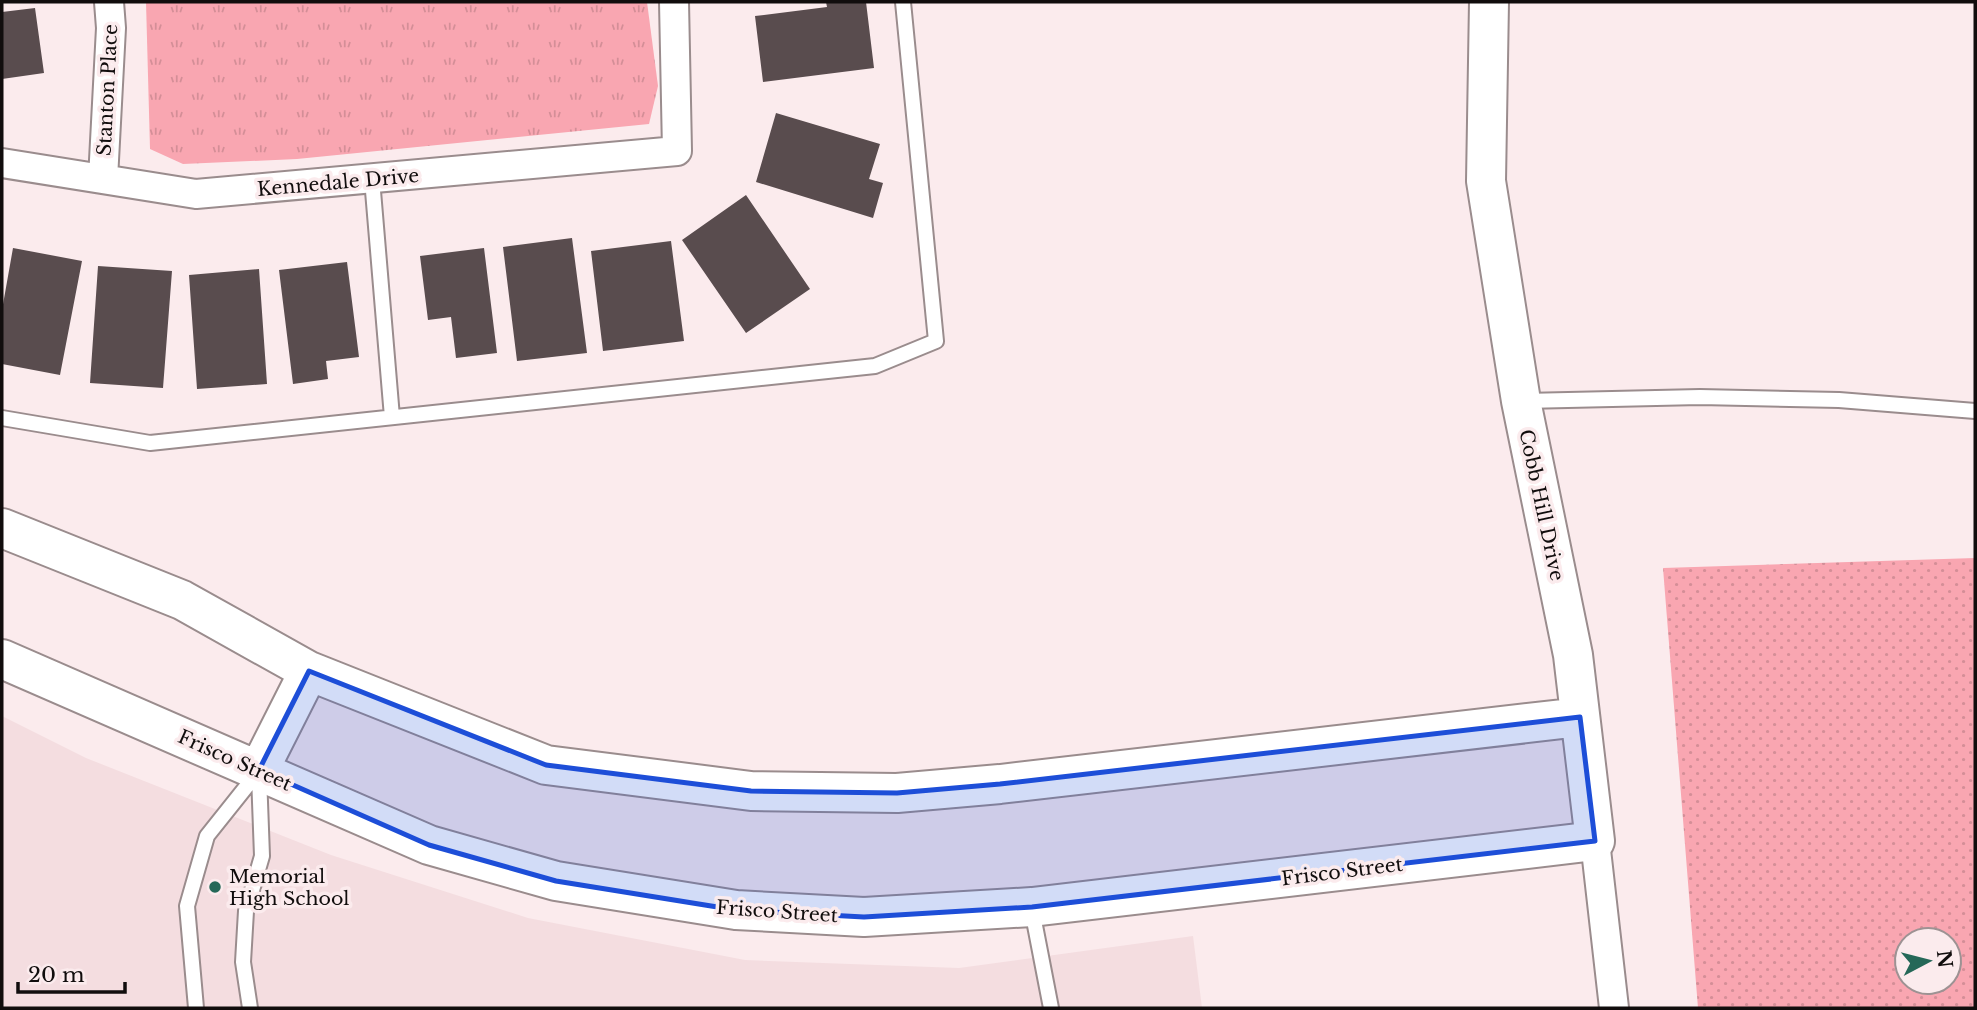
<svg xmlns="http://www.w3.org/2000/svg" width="1977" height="1010" viewBox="0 0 1977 1010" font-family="'Libre Baskerville',serif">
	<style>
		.built { fill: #f4dde0 }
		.grass { fill: url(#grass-dots); fill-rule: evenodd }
		.park { fill: url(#park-tufts) }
		.building { fill: #594c4e }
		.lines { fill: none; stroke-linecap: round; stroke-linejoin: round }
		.lane-casing { stroke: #9a8c8d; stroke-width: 18 }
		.street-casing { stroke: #9a8c8d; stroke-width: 32 }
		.secondary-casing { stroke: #9a8c8d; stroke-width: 42 }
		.lane { stroke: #fff; stroke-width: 14 }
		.street { stroke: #fff; stroke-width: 28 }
		.secondary { stroke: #fff; stroke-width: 38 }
		.marked { fill: #1d4ed8; fill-opacity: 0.2; stroke: #1d4ed8; stroke-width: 5; stroke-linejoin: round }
		.poi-dot { fill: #256858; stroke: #fbebed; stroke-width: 2.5 }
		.labels { text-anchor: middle; stroke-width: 7; stroke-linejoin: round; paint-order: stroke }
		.street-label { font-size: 19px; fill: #110d0d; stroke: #fbebed }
		.poi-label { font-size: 19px; fill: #110d0d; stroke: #fbebed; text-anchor: start }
	</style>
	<defs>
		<pattern id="grass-dots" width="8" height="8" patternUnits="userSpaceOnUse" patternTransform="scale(1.75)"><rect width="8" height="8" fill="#f9a6b1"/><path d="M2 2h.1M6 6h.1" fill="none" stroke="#d48e97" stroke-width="1.8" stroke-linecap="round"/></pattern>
		<pattern id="park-tufts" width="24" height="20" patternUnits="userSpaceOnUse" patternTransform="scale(1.75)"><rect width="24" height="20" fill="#f9a6b1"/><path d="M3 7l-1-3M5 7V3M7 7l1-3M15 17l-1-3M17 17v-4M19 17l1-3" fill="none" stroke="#d48e97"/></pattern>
	</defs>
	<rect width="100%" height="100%" fill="#fbebed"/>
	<path class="built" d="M2 716 86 758 331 855 528 918 745 960 959 968 1193 936 1202 1008H2Z"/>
	<path class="grass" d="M1975 558V1008H1698L1663 568ZM1907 940H1949V982H1907Z"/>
	<path class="park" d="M146 2H647L658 86 649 124 297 159 183 164 150 149Z"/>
	<path class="building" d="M826 2H866L874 68 763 82 755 16 827 7Z
		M35 8 44 73 2 79V12Z
		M776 113 880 144 869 179 883 183 873 218 756 182Z
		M746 195 810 289 746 333 682 240Z
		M572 238 587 353 517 361 503 247Z
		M671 241 684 341 603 351 591 251Z
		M13 248 82 261 60 375 2 364V310Z
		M484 248 497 353 456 358 451 317 428 320 420 256Z
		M347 262 359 357 326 361 328 379 293 384 279 270Z
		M98 266 172 271 163 388 90 383Z
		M259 269 267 384 197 389 189 275Z"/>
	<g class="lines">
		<defs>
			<path id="lane" d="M372 179 392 417
				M1522 401 1700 397 1839 400 1975 411
				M2 418 150 443 875 366 936 341 903 2
				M1032 910 1051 1008
				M196 1008 187 906 207 836 258 772
				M250 1008 243 962 246 911 262 856 259 775"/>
			<path id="street" d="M2 163 196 194 677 151 674 2
				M103 179 111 28 109 2
				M1595 841 1614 1008"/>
			<path id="secondary" d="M2 528 182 600 309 671 546 765 751 791 897 793 1000 784 1580 717
				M2 659 429 845 556 881 736 910 864 917 1032 907 1595 841 1573 655 1521 401 1486 181 1489 2
				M259 770 309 671"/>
		</defs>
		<use href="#lane" class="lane-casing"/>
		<use href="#street" class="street-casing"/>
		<use href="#secondary" class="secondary-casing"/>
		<use href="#lane" class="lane"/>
		<use href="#street" class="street"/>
		<use href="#secondary" class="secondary"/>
	</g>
	<path class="marked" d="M309 671 546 765 751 791 897 793 1000 784 1580 717 1595 841 1032 907 864 917 736 910 556 881 429 845 259 770Z"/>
	<circle class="poi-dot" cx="215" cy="887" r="7"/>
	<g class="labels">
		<g class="street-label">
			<text transform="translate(107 90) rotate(-87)" y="7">Stanton Place</text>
			<text transform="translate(338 182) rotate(-5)" y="7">Kennedale Drive</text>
			<text transform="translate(1542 505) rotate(78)" y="7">Cobb Hill Drive</text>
			<text transform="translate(235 760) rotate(24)" y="7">Frisco Street</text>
			<text transform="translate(1342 871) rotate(-7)" y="7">Frisco Street</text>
			<text transform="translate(777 911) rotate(4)" y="7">Frisco Street</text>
		</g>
		<g class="poi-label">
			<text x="229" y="883">Memorial<tspan x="229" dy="22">High School</tspan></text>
		</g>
	</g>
	<rect width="1977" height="1010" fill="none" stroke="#110d0d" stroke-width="7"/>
	<g transform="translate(1928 961) rotate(83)"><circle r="33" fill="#fbebed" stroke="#9d9293" stroke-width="2"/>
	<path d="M0-5L12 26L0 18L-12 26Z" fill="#256858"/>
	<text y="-10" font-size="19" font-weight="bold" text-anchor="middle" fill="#110d0d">N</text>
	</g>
	<path d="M18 982v10h107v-10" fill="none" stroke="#110d0d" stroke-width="3.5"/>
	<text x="28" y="982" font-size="21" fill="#110d0d" stroke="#fbebed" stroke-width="5" paint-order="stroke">20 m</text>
</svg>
